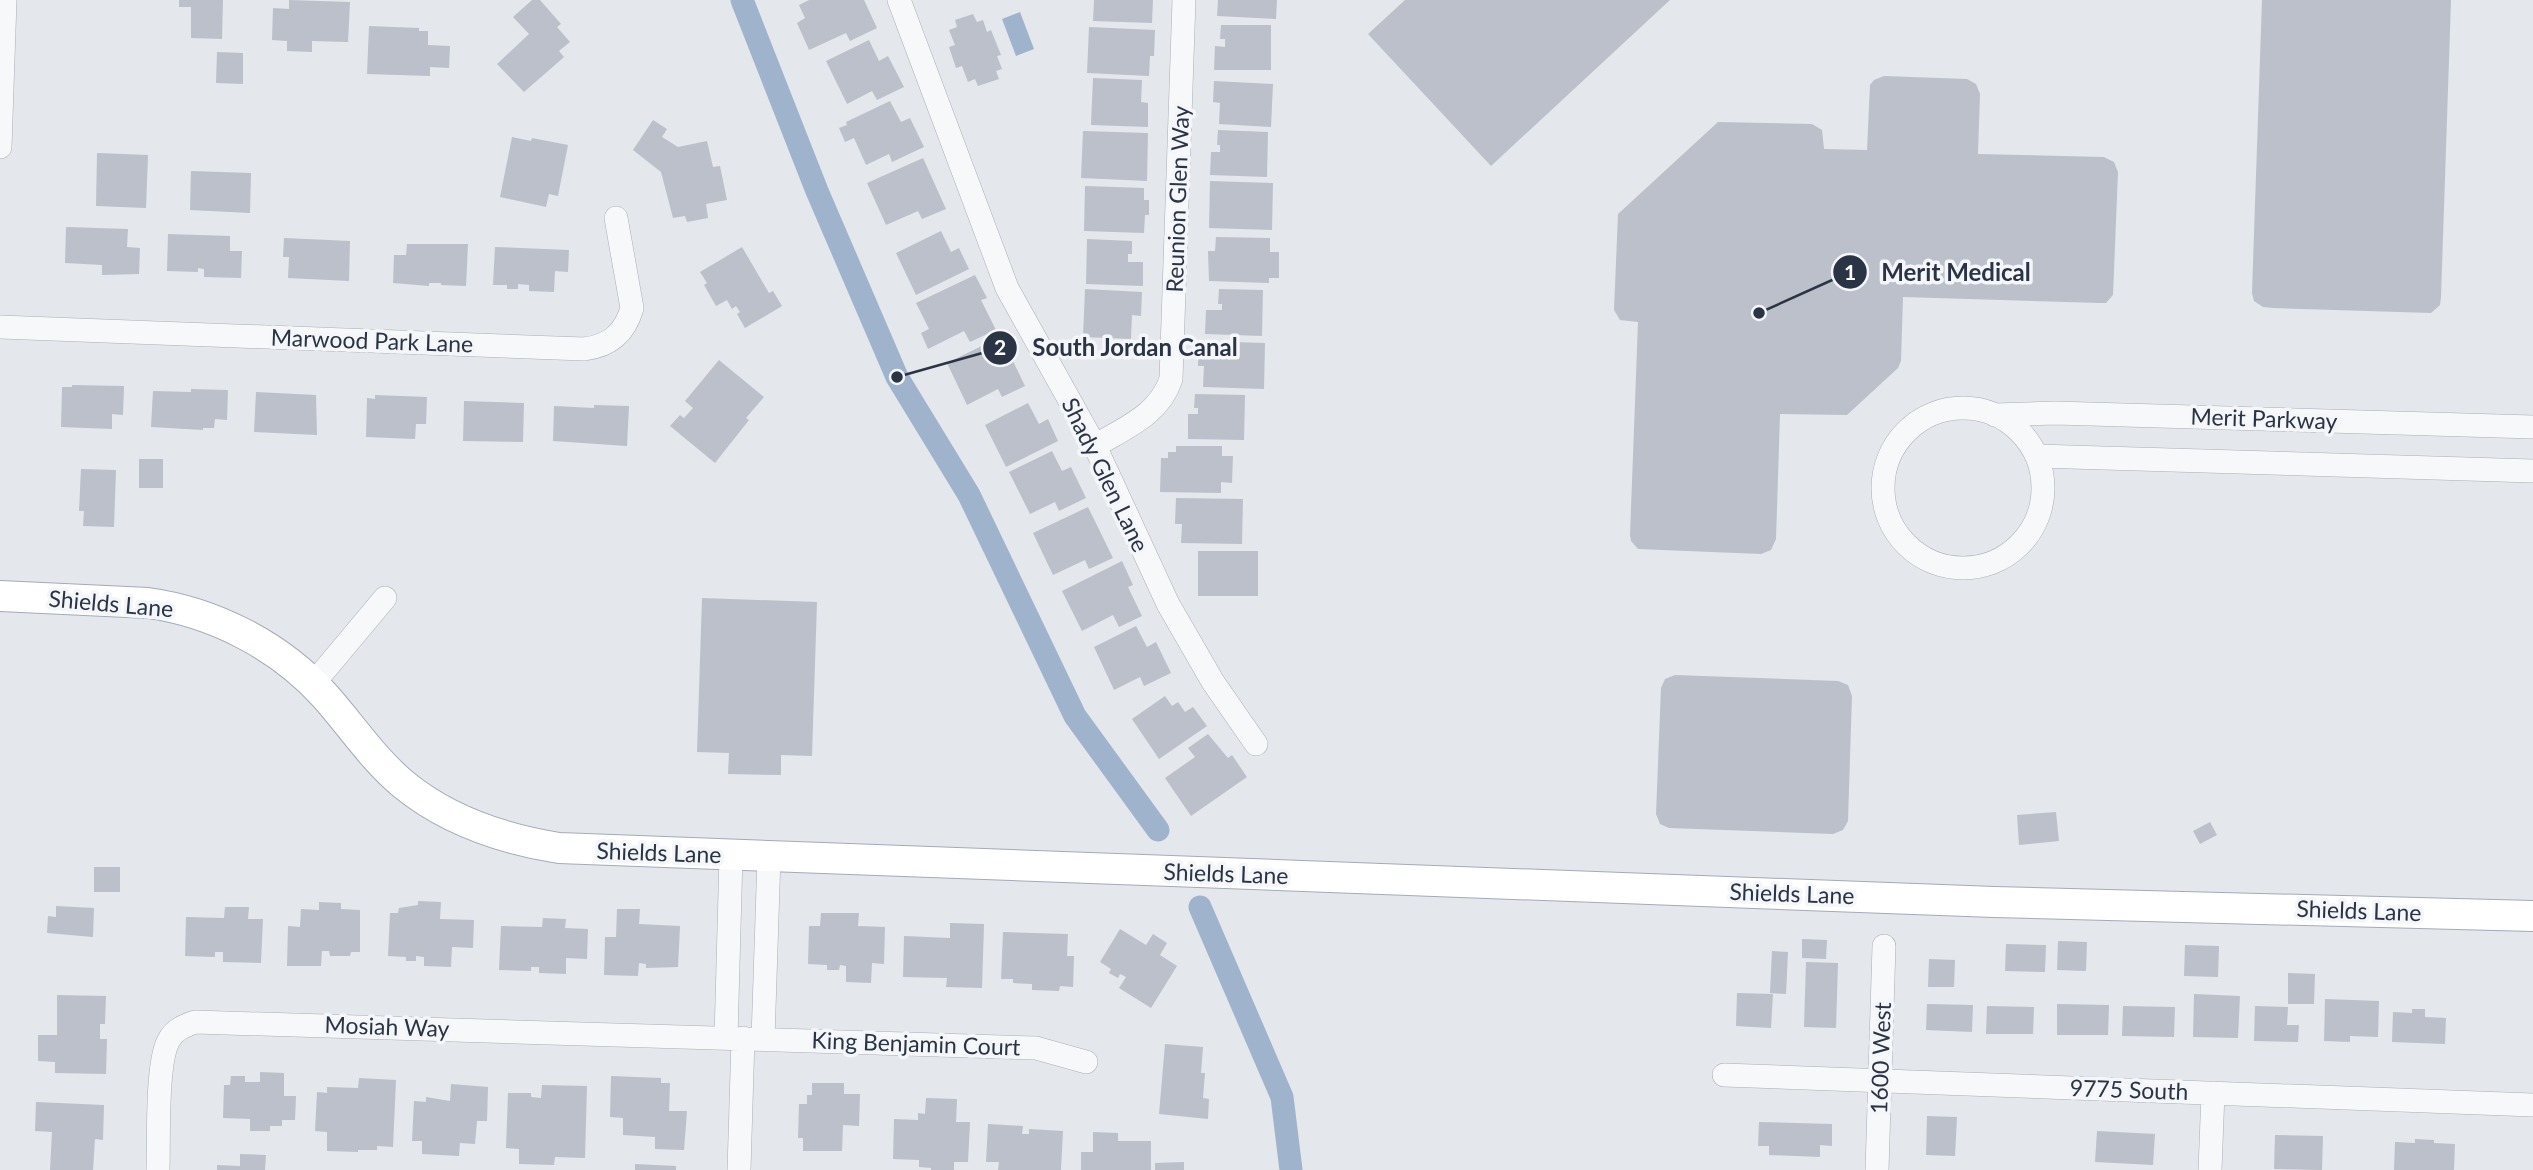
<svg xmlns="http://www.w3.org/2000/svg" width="2533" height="1170" viewBox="0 0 2533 1170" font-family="Lato,sans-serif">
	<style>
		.water { fill: #9fb4cc }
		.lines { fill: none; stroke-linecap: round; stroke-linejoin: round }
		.canal { stroke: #9fb4cc; stroke-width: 23 }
		.building { fill: #bbc0ca }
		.minor-casing { stroke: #a9aeb7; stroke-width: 24 }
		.major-casing { stroke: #a3abb8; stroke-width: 32 }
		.minor { stroke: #f7f8fa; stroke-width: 23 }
		.major { stroke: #fff; stroke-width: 30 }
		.labels { text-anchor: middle; stroke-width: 7; stroke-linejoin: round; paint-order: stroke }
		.street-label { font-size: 23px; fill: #2b3445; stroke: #f4f6f9 }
		.leader { fill: none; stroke: #2b3445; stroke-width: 2.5 }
		.callout-dot { fill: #2b3445; stroke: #f4f6f9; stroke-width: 2.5 }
		.mark-label { font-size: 21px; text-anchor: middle; font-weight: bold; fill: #fff }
		.callout-label { font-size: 24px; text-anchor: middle; font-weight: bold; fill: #2b3445; stroke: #f4f6f9; stroke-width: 7; stroke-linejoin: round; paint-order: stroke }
	</style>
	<rect width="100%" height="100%" fill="#e4e7ec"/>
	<path class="water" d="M1020 12 1034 49 1016 56 1002 19Z"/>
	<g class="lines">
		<path class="canal" d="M742 0 817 191 897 377 969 495 1075 716 1158 830
			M1200 907 1282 1097 1291 1170"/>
	</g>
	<path class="building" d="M179 0H223L222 39 191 38V7H179Z
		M289 0 350 2 348 42 312 41V52L287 51V41L272 40 273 8 289 9Z
		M532 0H540L561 24 557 27 570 42 559 51 564 57 524 92 497 64 529 34 513 17Z
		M809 0H864L877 28 850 41 846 33 809 50 797 23 805 18 799 5Z
		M1094 0H1153L1152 23 1093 21Z
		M1218 0H1277L1276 19 1217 16Z
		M1405 0H1670L1491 166 1368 34Z
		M2262 0H2451L2441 297 2440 305 2431 313 2273 308 2263 307 2254 301 2252 293Z
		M973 14 977 22 983 20 987 32 991 30 1001 55 997 56 1002 69 996 71 999 79 978 86 975 79 968 82 962 66 956 68 949 47 955 45 949 30 957 27 955 20Z
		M1221 25H1271V70H1214L1215 46 1225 47V39H1220Z
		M369 26 419 28V31H428V45L450 46 449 68 430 67V76L367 74Z
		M1089 27 1155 30 1154 56H1150L1149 76 1087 73Z
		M869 40 879 61 888 56 904 87 877 100 872 91 847 104 826 61Z
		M217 52 243 53V84L216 83Z
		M1884 76 1967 79 1976 84 1980 94 1978 154 2104 157 2114 162 2118 172 2113 295 2106 303H2100L1903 297 1901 361 1898 368 1847 415 1780 414 1776 539 1771 550 1761 554 1638 549 1631 541 1630 535 1638 322 1620 320 1614 310 1618 214 1718 122 1812 124 1822 130 1824 149 1867 150 1870 85 1874 80Z
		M1093 78 1142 80 1141 102 1148 103V127L1091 125Z
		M1214 81 1273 84 1271 127 1219 124 1220 103 1213 102Z
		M890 101 901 122 910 118 924 147 892 162 889 154 866 165 854 138 845 142 839 128 847 125 846 122Z
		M653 120 667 129 662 137 678 147 707 141 713 167 720 166 727 200 706 204 708 218 687 222 685 216 673 218 661 172 633 150Z
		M1218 130 1268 132 1267 177 1210 175 1211 152H1220V145H1217Z
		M1083 131 1148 133 1147 181 1081 178Z
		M512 137 531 141 532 138 568 145 558 196 549 194 546 207 500 197Z
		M97 153 148 155 146 208 96 206Z
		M923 158 946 209 922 219 918 211 886 225 867 183Z
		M191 171 251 173 250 213 190 210Z
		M1210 181 1273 183 1272 230 1209 228Z
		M1085 186 1144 188V200H1149V215H1145L1144 233 1084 231Z
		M66 227 128 229 127 247 140 248 139 274 102 275V265L65 263Z
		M941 231 951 252 959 248 969 269 916 295 896 253Z
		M168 234 230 236V251H242L241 278 204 277V269L198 268V272L167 271Z
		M1216 237 1270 238V252H1279V278H1269V283L1209 281 1208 251H1215Z
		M284 238 350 241 349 281 288 278 289 257H283Z
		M1087 239 1132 241V254H1128V262H1143V286L1086 284Z
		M407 244H468L466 286 441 285V283H429V286L393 283 394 255H406Z
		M495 247 569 250 568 272 555 271 554 292 529 291V285L518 284V289H507V285H493Z
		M742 247 769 293 773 291 782 306 745 328 737 314 740 312 736 306 732 309 727 300 716 306 704 285 707 283 700 272Z
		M975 275 987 298 981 300 996 330 970 342 964 331 928 349 921 333 929 329 916 303Z
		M1085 289 1142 292 1141 316 1132 315 1131 339 1083 337Z
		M1219 289 1263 290 1262 336 1205 334 1206 310H1222V304H1218Z
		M1000 337 1005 347 1010 344 1016 357 1012 359 1025 386 1002 397 998 389 967 405 947 363Z
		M1199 341 1265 343 1264 389 1203 387 1204 366H1198Z
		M719 360 764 397 746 418 749 420 715 463 670 426 680 415 684 418 693 408 685 401Z
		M72 385 124 386 123 415 112 414V429L61 427 62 387H72Z
		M191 389 228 390 227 420 215 419 214 428H203V430L151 427 153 391 191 392Z
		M256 392 316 395 317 435 254 432Z
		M1195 394 1245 395 1244 440 1188 439V414H1198V408H1194Z
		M375 395 427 397 426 424H416L415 439 366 437 367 398 375 399Z
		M464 401 524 403 523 442 463 441Z
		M1028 403 1039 424 1048 419 1058 441 1006 467 985 425Z
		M594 405 629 406 627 446 553 441 554 406 594 408Z
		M1176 446H1222V456H1233L1232 483 1221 482V493L1160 492 1161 458H1168V452H1176Z
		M1052 451 1062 471 1071 467 1086 498 1059 511 1055 502 1030 514 1009 472Z
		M139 459H163V488H139Z
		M81 469 116 470 114 527 83 526 84 511H79Z
		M1176 498 1243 499 1242 544 1181 543 1182 524H1175Z
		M1088 507 1113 558 1089 569 1085 560 1053 575 1033 533Z
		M1198 551H1258V596H1198Z
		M1122 561 1133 585 1128 587 1142 616 1119 627 1113 615 1082 631 1062 591Z
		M702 598 817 602 812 756 781 755V775L728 774 729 753 697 752Z
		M1136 626 1147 647 1156 642 1171 673 1144 686 1140 677 1114 690 1094 647Z
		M1675 675 1838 681 1848 685 1852 696 1848 821 1843 830 1833 834 1669 828 1660 824 1656 814 1661 688 1665 679Z
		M1165 696 1172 706 1178 702 1185 712 1193 707 1207 726 1159 759 1132 719Z
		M1208 734 1228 758 1232 755 1247 777 1191 816 1165 778 1195 757 1188 748Z
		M2056 812 2059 841 2019 845 2017 815Z
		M2210 822 2217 835 2200 844 2193 831Z
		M94 867H120V892H94Z
		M418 901 441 902 440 919 474 920 473 948 452 947 451 967 424 966V957L416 956V961H406V957L388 956 390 913H398L399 908 418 905Z
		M319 902 341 903V909L360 910V952H351L350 956H330L329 951H322L321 966H287L288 926 300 927 301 909 319 910Z
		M56 906 94 908 93 937 47 933 48 916 56 917Z
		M225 907H249L248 919H263L261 963 223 962V952H215V957L185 956 186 917 224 918Z
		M617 909H640L639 924 680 926 678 967 646 968V964L639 963 638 976 604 975 605 937H616Z
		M821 913H859L858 926 885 927 884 964 872 963 871 983 846 982V966L840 965 839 970H827V965L808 964 809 926H820Z
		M543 918 566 919 565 928 588 929 587 959 566 958V974L539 973V967H531V971L499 970 501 926 542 927Z
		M950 923 984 924 982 988 946 987 947 978 903 977 904 936 950 938Z
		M1120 929 1146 945 1153 934 1167 943 1160 955 1177 966 1151 1008 1119 988 1126 977 1120 974 1118 978 1109 973 1111 969 1100 962Z
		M1003 932 1068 934 1067 956H1074L1073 987 1060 986 1059 991 1032 990V984L1013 983V979H1001Z
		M1802 939 1827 940 1826 959 1802 958Z
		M2058 941 2087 942 2086 971 2057 970Z
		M2006 944 2046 945 2045 972 2005 971Z
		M2185 945 2219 946 2218 977 2184 976Z
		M1772 951 1788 952 1786 994 1770 993Z
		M1929 959 1955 960 1954 987H1928Z
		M1806 962 1838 963 1836 1028 1804 1027Z
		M2288 973 2315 974 2314 1004H2288Z
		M1737 993 1773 994 1771 1028 1736 1026Z
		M2194 994 2240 996 2238 1038 2193 1037Z
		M57 995 106 996 105 1024H100V1039H107L106 1074 55 1073V1062L38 1061V1035H57Z
		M2325 999 2379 1001 2378 1037 2350 1036V1042L2324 1041Z
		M1927 1004 1973 1005 1972 1032 1926 1030Z
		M2057 1004 2109 1005 2108 1035H2057Z
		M1987 1006 2034 1007 2033 1034H1986Z
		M2123 1006 2175 1007 2174 1037 2122 1036Z
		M2255 1006 2288 1007 2287 1025H2299L2298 1042 2254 1041Z
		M2412 1009H2425V1017L2446 1018 2445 1044 2392 1042 2393 1012 2412 1013Z
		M1165 1044 1203 1047 1201 1073H1205L1203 1098 1209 1099 1208 1119 1159 1114Z
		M260 1072 284 1073V1096H296L295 1120H282V1126H270V1131H250V1119L223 1118 224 1085H230L231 1076H245V1082H260Z
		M611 1076 661 1078V1083H670L669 1111H687L684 1150 655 1149V1137L623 1135V1118L610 1117Z
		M359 1078 396 1080 393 1147 377 1146V1150H358V1152L327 1151V1132L315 1131 317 1092 327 1093V1087L358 1088Z
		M812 1083H844V1094H860L859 1126 843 1125 842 1151H803V1138H798L799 1104H807V1095H812Z
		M451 1084 488 1087 487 1121H477L475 1144 460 1143 459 1156 422 1154V1141H412L414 1101 426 1102V1097L450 1101Z
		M542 1085 587 1086 585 1158 555 1157 554 1165 519 1164V1149L506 1148 508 1093H531V1097L541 1098Z
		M926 1098 957 1099 956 1122H970L968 1162H954V1170H931V1168L919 1167V1160L893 1159 894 1119 918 1120V1113L925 1114Z
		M36 1102 104 1105 103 1140 95 1139 93 1170H50L52 1132 35 1131Z
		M1927 1116 1957 1117 1955 1156 1926 1155Z
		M1759 1122 1832 1124V1146L1820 1145V1157L1769 1155V1146H1758Z
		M988 1124 1023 1126 1022 1134H1029V1129L1063 1131 1061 1170H998L999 1162H986Z
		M2097 1131 2155 1134 2153 1165 2095 1162Z
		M1093 1132 1118 1133V1141H1151V1170H1081V1152H1093Z
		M2275 1135 2323 1136 2322 1170 2274 1169Z
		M2415 1139 2434 1140V1143L2455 1144 2454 1170H2394L2395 1142 2415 1143Z
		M240 1154 266 1155 265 1170H217V1165L240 1166Z
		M1184 1162V1170H1155V1163Z
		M635 1164 676 1166V1170H635Z"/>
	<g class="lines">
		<defs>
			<path id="minor" d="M899 0 1007 288 1095 446 1168 604 1213 682 1256 744
				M0 147 5 0
				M0 327 584 349C610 346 625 333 632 308L616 218
				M1883 488a80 80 0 1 1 160 0a80 80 0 1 1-160 0Z
				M1995 415 2055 413 2533 427
				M1095 446C1126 427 1159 415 1171 379L1184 0
				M2037 456 2533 471
				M313 684 385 598
				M726 1038 731 856
				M763 1039 769 857
				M1724 1075 2533 1105
				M158 1170C159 1142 156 1061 169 1040 175 1029 184 1026 195 1022L1036 1048 1086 1062
				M739 1170 743 1038
				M1877 1170 1884 946
				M2210 1170 2213 1093"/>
			<path id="major" d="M0 596 148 603C214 612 280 646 325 696 351 725 372 758 403 784 448 821 502 839 559 848L1994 902 2533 916"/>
		</defs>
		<use href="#minor" class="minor-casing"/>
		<use href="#major" class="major-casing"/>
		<use href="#minor" class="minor"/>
		<use href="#major" class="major"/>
	</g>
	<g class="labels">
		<g class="street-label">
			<text transform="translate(1178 199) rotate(-88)" y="8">Reunion Glen Way</text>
			<text transform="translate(372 341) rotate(2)" y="8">Marwood Park Lane</text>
			<text transform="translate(2264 419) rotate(2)" y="8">Merit Parkway</text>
			<text transform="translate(1105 475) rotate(64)" y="8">Shady Glen Lane</text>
			<text transform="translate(111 604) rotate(5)" y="8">Shields Lane</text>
			<text transform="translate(659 853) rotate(2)" y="8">Shields Lane</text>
			<text transform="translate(1226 874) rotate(2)" y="8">Shields Lane</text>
			<text transform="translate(1792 894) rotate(2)" y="8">Shields Lane</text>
			<text transform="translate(2359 911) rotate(2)" y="8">Shields Lane</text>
			<text transform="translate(387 1027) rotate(2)" y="8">Mosiah Way</text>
			<text transform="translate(916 1044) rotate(2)" y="8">King Benjamin Court</text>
			<text transform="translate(1881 1058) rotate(-88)" y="8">1600 West</text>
			<text transform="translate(2129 1090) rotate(2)" y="8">9775 South</text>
		</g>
	</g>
	<path class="leader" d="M1759 313L1850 272M897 377L1000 348"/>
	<g class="callout-dot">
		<circle cx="1759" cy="313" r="7"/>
		<circle cx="897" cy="377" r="7"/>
		<circle cx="1850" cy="272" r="18"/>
		<circle cx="1000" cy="348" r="18"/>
	</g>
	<g class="mark-label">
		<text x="1850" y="280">1</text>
		<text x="1000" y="355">2</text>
	</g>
	<g class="callout-label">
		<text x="1956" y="281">Merit Medical</text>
		<text x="1135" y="356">South Jordan Canal</text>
	</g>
</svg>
